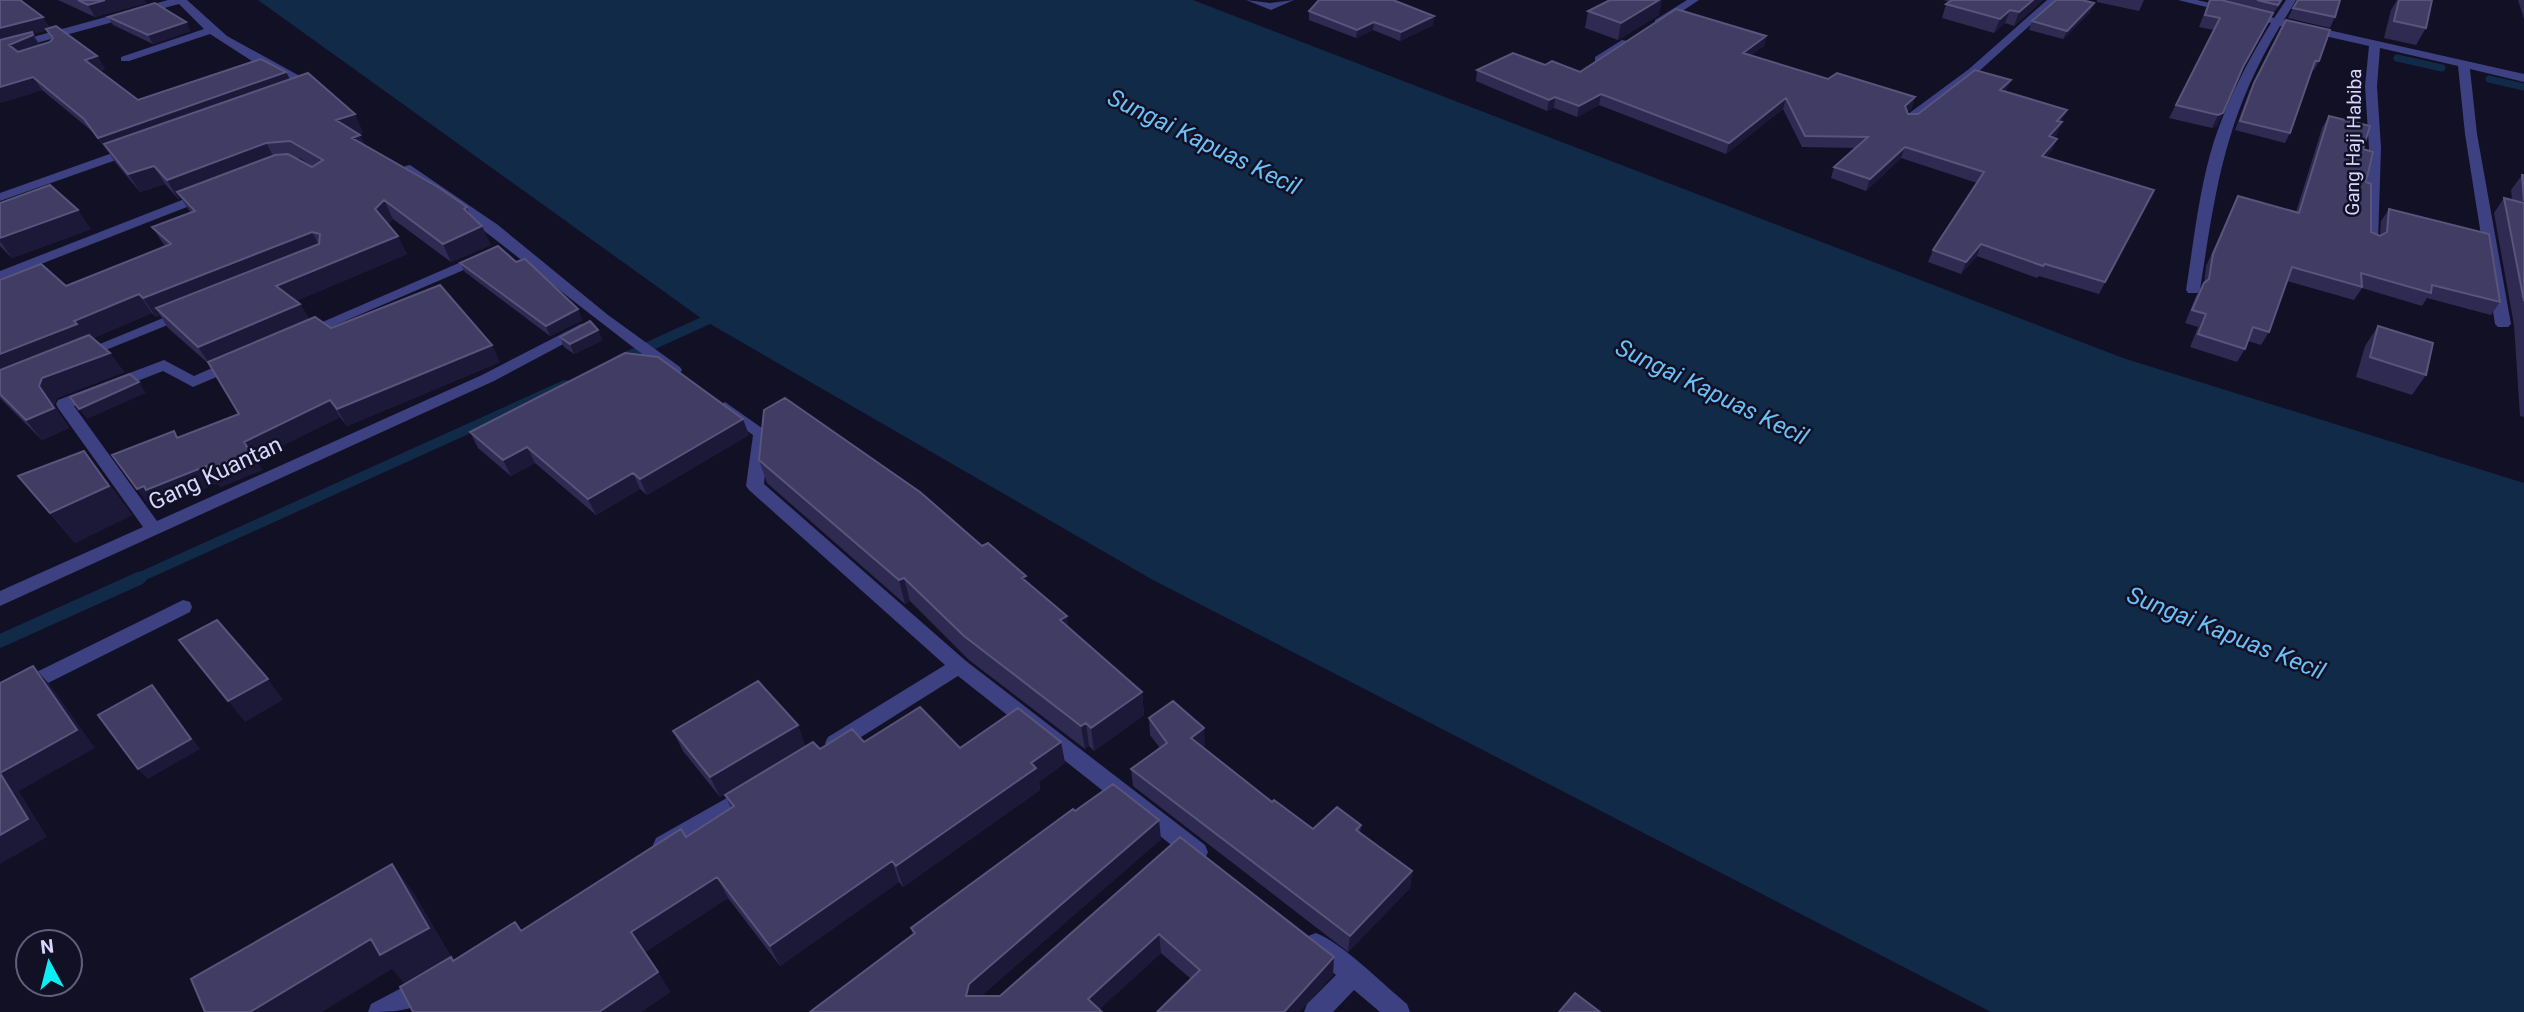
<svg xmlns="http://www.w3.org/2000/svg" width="2524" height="1012" viewBox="0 0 2524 1012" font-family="Roboto,sans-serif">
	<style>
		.water { fill: #112a48 }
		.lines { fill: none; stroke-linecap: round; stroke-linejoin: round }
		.stream-far2 { stroke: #112a48; stroke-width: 7 }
		.stream-far1 { stroke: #112a48; stroke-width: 10 }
		.stream { stroke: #112a48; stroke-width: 13 }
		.minor { fill: #3d4081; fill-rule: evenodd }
		.wall { fill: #2f2a52; fill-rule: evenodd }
		.shaded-wall { fill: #1c1838 }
		.building { fill: #413c64; stroke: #58547c; stroke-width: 2 }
		.labels { text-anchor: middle; stroke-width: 5; stroke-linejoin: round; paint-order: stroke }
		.far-street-label { font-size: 19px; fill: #d7d6fd; stroke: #121025 }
		.street-label { font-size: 23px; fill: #d7d6fd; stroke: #121025 }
		.water-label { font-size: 24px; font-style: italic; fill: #69c1f8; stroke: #121025 }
	</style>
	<rect width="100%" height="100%" fill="#121025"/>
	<path class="water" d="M258 0H1193L2123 358 2524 483V1012H1991L1153 580 705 321Z"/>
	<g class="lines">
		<path class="stream-far2" d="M2397 58 2442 68
			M2489 79 2524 87"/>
		<path class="stream-far1" d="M621 359 718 315
			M136 579 565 385"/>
		<path class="stream" d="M0 641 140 578"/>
		<path class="minor" d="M168 0H187L227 36 318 86 314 90H306L255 63 210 34 129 61H121V57L204 29 179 4 0 53V46Z
			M1246 0 1270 3 1294 0 1271 10Z
			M1687 0H1699L1663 24H1655V20Z
			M2047 0H2058L1977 73 1912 123H1904V117L1969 69Z
			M2178 0H2197L2274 18 2286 0H2296L2284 20 2524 74V82L2470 69 2477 134 2511 324 2508 327H2498L2495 324 2465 134 2458 66 2380 48 2377 86 2381 148 2378 242 2371 246 2364 242 2369 148 2365 86 2369 46 2280 26C2225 118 2216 186 2200 290L2198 293H2188L2186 290C2194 240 2199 189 2214 141 2228 99 2248 60 2271 23Z
			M1622 40 1632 42 1603 61H1595V57Z
			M132 146 138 150 136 153 0 201V193Z
			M410 165 498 225 608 315 680 367 682 370 680 373H668C579 308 495 236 405 172V166Z
			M205 191 212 195 210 198 0 280V271Z
			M482 253 489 257 487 260 310 336H300L297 333Z
			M185 309 192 313 190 316 86 358H76L73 355Z
			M581 324 586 326 589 329 586 332 494 381 0 606V591L143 527 58 408 56 404 58 400 164 360 194 376 228 361H240L242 364 240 367 193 387 163 371 74 406 157 521 482 375Z
			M725 402 769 433 764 484 966 661 1205 845 1208 852 1205 859 1197 862 1189 859 958 676 842 749 835 751 828 749 825 743 828 737 945 665 749 490 746 486 753 435 719 411 717 407Z
			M183 600 190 602 192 607 190 612 0 707V690Z
			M748 786 756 789 759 795 756 801 672 852 664 855 656 852 653 845 656 838Z
			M1316 933C1342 943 1383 984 1407 1004L1410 1012H1380L1354 990 1333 1012H1304L1307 1004 1336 975 1308 952 1304 944 1308 936Z
			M426 975 434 978 438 986C427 1012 392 1012 368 1012L371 1004Z"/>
	</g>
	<path class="wall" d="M0 0 50 28 97 56 105 69 100 71 138 100 286 72 290 79 363 132 359 134 365 145 467 207 470 215 491 245 451 262 393 219 388 224 407 254 296 301 300 304 309 319 331 328 500 362 347 426 340 417 255 459 262 470 220 487 218 483 159 507 156 504 150 507 178 437 239 414 209 364 168 328 160 315 156 317 152 313 93 338 110 353 124 372 57 398 54 405 69 428 42 440 0 398V280L66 286 165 246 152 227 191 213 181 198 178 199 165 184 140 192 115 162 108 151H107L93 132 42 90 0 103ZM47 30 52 39 50 42 40 45 33 34ZM300 158 313 167H312L297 159Z
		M58 0H144L146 3 95 17Z
		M1944 0H2043L2014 26 2005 23 1994 33 1942 18 1946 4 1949 2Z
		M2097 0H2144L2139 11 2097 2Z
		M2209 0H2283L2272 15 2241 71 2217 126 2212 128 2169 118 2214 30 2199 27Z
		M2297 0H2340L2335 17 2330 28 2288 18Z
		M2397 0H2432L2426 28 2416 45 2384 38 2391 10Z
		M2518 0H2524V19Z
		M2094 3 2090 12 2063 39 2029 30 2032 21Z
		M1309 11 1434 16 1433 25 1400 41 1373 30 1356 38 1309 20Z
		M1588 11 1659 15 1618 40 1585 28Z
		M108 17 186 22 190 31 153 44 113 25Z
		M2286 20 2319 61 2314 70H2312L2290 133 2285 143 2235 130 2249 92Z
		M1766 36 1764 46 1751 55 1912 108 1907 112 1908 114H1918L2006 92 2061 122 2057 134 2053 138 2057 139 2052 150 2046 157 2154 190 2099 294 2039 276 2037 278 1977 256 1961 274 1928 262 1933 250 1977 183 1901 158 1866 191 1831 178 1834 167 1856 148 1802 147 1783 109 1726 154 1599 105 1577 117 1554 108 1547 111 1476 81 1477 70 1545 65 1580 72Z
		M2329 116 2363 149 2371 232 2380 235 2381 221 2389 209 2500 302 2491 315 2427 298 2422 306 2362 288 2354 300 2287 281 2269 332 2261 345 2248 341 2245 349 2237 362 2190 347 2198 327 2185 323 2196 296 2204 283 2206 266 2232 209 2238 196 2296 212 2322 128Z
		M2522 175H2524V417L2520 416 2514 325 2494 213 2504 198 2512 200 2511 190Z
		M0 203 91 229 12 258 0 246Z
		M516 262 578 309 582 320 550 336 465 272 460 263Z
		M2378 326 2426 375 2412 395 2356 377 2365 346Z
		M560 337 603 340 574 354 564 347Z
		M470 432 749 435 647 495 640 489 596 515 535 463 511 476 478 448Z
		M759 460 982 546 1068 628 1142 692 1144 715 1094 751 1089 746 1085 749 969 660 910 601 905 604 767 483Z
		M18 476 106 480 132 515 75 543Z
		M1149 718 1205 745 1203 747 1272 802 1313 829 1361 825 1360 834 1412 871 1410 888 1348 952 1133 786 1131 769 1160 748 1150 735Z
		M798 725 805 746 720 797 683 751 673 731Z
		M864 742 960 748 1061 742 1065 763 1039 782 1040 790 903 887 899 882 780 966 728 898 645 952 670 992 641 1012H413L451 957 454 961 521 931 686 837 731 808 725 795 820 749Z
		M1075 811 1161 839 981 996H1000L1180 837 1333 975 1299 1012H1157L1191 979 1161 953 1099 1009 809 1012 913 934 911 928Z"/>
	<path class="shaded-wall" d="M105 0H144L146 3 95 17 88 5Z
		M1659 0H1662L1659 15 1618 40 1621 23Z
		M2033 0H2043L2014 26 2019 12Z
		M2094 3 2090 12 2063 39 2067 31Z
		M2010 10 2005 23 1994 33 2000 19Z
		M1434 16 1433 25 1400 41 1401 32Z
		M43 17 51 29 0 43V28Z
		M186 22 190 31 153 44 148 35Z
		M1374 22 1373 30 1356 38 1357 30Z
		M33 35 41 48 18 58 9 45Z
		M1766 36 1764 46 1740 63 1743 53Z
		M97 56 105 69 93 73 85 60Z
		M286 72 293 85 104 144 108 151H107L98 138Z
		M33 77 42 90 0 103V87Z
		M2011 80 2006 91 1996 101 2000 90Z
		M1601 94 1599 105 1577 117 1579 106Z
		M1555 97 1554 108 1547 111 1549 100Z
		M1915 97 1912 108 1901 117 1905 106Z
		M1786 98 1783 109 1726 154 1729 143Z
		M2067 110 2062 121 2052 132 2057 121Z
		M2223 113 2217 126 2212 128 2218 115Z
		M355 114 363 132 345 138 336 120Z
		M2062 122 2057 134 2044 148 2049 136Z
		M360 135 369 152 352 138Z
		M2057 139 2052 150 2037 167 2042 156Z
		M266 143 276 161 177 192 181 198 178 199 167 180Z
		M1905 147 1901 158 1866 191 1870 179Z
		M154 166 165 184 140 192 128 174Z
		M384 200 393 219 385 228 375 209Z
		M78 210 91 229 12 258 0 241V238Z
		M482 226 491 245 451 262 443 244Z
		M312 232 322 251 156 308 160 315 156 317 143 298Z
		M398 236 407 254 287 305 276 286Z
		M1981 244 1977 256 1961 274 1966 262Z
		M139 294 152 313 0 379V354L74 321Z
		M300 304 311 323 211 366 198 347Z
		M578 309 582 320 550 336 546 326Z
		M598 330 603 340 574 354 570 344Z
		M492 345 500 362 347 426 337 409Z
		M110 353 124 372 57 398 54 405 69 428 42 440 26 420 42 378Z
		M139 382 146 393 87 419 79 409Z
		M330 400 340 417 255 459 262 470 220 487 218 483 159 507 156 504 150 507 137 489 144 486 206 466 244 442Z
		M743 419 749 435 647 495 640 479Z
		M527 447 535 463 511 476 503 460Z
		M84 451 132 515 75 543 50 513Z
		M633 473 640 489 596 515 588 499Z
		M904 578 910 601 905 604 899 580Z
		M1067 616 1070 640 1060 620Z
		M33 666 50 685 95 748 19 791 47 837 0 864V773Z
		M268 679 283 700 245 722 228 701Z
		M152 685 200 749 148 779 138 769Z
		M1142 692 1144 715 1094 751 1091 728Z
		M1086 723 1089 746 1085 749 1081 726Z
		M798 725 805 746 720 797 710 777Z
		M1204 728 1205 745 1192 755 1191 738Z
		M1061 742 1065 763 1039 782 1040 790 903 887 896 866 1031 763Z
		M1159 820 1161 839 974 1002 966 996 969 984Z
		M892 861 899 882 780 966 770 946Z
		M392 864 414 893 451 956 404 983 392 969 322 1012H250Z
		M1412 871 1410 888 1348 952 1350 936Z
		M717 877 728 898 644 953 631 932Z
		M1159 934 1161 953 1097 1012 1088 999Z
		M1334 957 1333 975 1299 1012H1284Z
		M658 972 670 992 641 1012H599Z"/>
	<path class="building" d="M0 0H20L43 17 0 28Z
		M78 0H105L88 5Z
		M1319 0H1393L1434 16 1401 32 1374 22 1357 30 1309 11Z
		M1610 0H1659L1621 23 1588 11Z
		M1952 0H2033L2019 12 2010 10 2000 19 1946 4Z
		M2056 0H2082L2094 3 2067 31 2032 21Z
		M2210 0H2221L2273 13 2243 67 2223 113 2218 115 2176 105 2220 18 2205 15Z
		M2257 0H2281L2278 5Z
		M2298 0H2340L2335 17 2293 8Z
		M2399 0H2432L2426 28 2394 21Z
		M155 3 186 22 148 35 108 17Z
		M1676 9 1766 36 1743 53 1828 79 1837 73 1915 97 1905 106 1908 114H1918L1975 70 2011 80 2000 90 2067 110 2057 121 2062 122 2049 136 2057 139 2042 156 2154 190 2105 282 2045 264 2043 266 1981 244 1966 262 1933 250 1984 172 1905 147 1870 179 1834 167 1868 137 1805 136 1786 98 1729 143 1601 94 1579 106 1555 97 1549 100 1477 70 1513 53 1545 65 1552 61 1580 72Z
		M2286 20 2330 30 2319 61H2315L2290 133 2240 121 2254 83Z
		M56 26 97 56 85 60 138 100 261 59 286 72 98 138 84 119 33 77 0 87V40L32 32 33 35 9 45 18 52 50 42 53 38 46 29Z
		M308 73 355 114 336 120 360 135 352 138 438 187 467 207 464 209 482 226 443 244 384 200 375 209 398 236 276 286 300 304 198 347 156 308 319 244 320 234 312 232 143 298 139 294 74 321 77 324 0 354V280L41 264 66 286 171 244 152 227 195 211 177 192 275 155 288 154 312 167 323 160 290 141 266 143 167 180 154 166 128 174 104 144Z
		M2329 116 2370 126 2363 149 2373 152 2366 182 2371 184V232L2380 236 2387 232 2389 209 2489 234 2500 302 2432 285 2431 293 2361 273 2362 287 2292 267 2269 332 2253 327 2245 349 2198 334 2206 314 2192 310 2204 283 2209 279 2213 254 2238 196 2299 213Z
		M2522 175H2524V201Z
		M50 185 78 210 0 238V203Z
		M2504 198 2524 203V301Z
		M498 246 516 262 525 259 578 309 546 326 460 263Z
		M440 285 492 345 337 409 330 400 244 442 251 453 208 469 206 466 146 490 144 486 137 489 112 455 174 431 177 438 239 414 208 362 315 317 331 328Z
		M590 321 598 330 570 344 560 337Z
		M2378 326 2433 343 2426 375 2370 357Z
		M89 335 110 353 42 378 39 386 54 408 26 420 0 394V370Z
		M625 353 658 357 743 419 640 479 633 473 588 499 527 447 503 460 470 432Z
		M130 374 139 382 79 409 70 397Z
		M785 398 920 492 982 546 988 543 1026 576 1022 578 1067 616 1060 620 1142 692 1091 728 1086 723 1081 726 964 636 904 578 899 580 759 460 764 410Z
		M84 451 109 486 50 513 18 476Z
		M217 620 268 679 228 701 179 640Z
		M33 666 77 730 0 773 28 819 0 835V683Z
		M758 681 798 725 710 777 673 731Z
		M152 685 191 739 138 769 98 715Z
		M1173 701 1204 728 1191 738 1272 802 1274 800 1313 829 1337 807 1361 825 1356 830 1412 871 1350 936 1131 769 1167 743 1149 718Z
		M920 707 960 748 1018 708 1061 742 1031 763 1036 768 896 866 892 861 770 946 717 877 631 932 658 972 599 1012H413L400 987 451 957 453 961 515 922 521 931 681 829 686 837 734 806 725 795 813 742 820 749 852 729 864 742Z
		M1113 784 1159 820 969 984 966 996H1000L1180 837 1334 957 1284 1012H1157L1200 970 1159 934 1088 999 1102 1012H810L915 933 911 928 1073 809 1075 811Z
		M392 864 429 928 380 955 371 939 250 1012H205L191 979Z
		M1575 993 1600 1012H1559Z"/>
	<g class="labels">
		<g class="far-street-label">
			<text transform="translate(2353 142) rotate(-89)" y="7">Gang Haji Habiba</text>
		</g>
		<g class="street-label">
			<text transform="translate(215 473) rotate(-25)" y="8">Gang Kuantan</text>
		</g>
		<g class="water-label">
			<text transform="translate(1204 142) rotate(26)" y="8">Sungai Kapuas Kecil</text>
			<text transform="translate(1712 392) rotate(26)" y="8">Sungai Kapuas Kecil</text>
			<text transform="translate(2226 633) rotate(22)" y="8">Sungai Kapuas Kecil</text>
		</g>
	</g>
	<g transform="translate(49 963) rotate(353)"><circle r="33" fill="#121025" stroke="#615f7b" stroke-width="2"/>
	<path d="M0-5L12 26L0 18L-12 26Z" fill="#0ceef3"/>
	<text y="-10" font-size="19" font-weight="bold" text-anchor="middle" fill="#d7d6fd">N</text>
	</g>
</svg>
